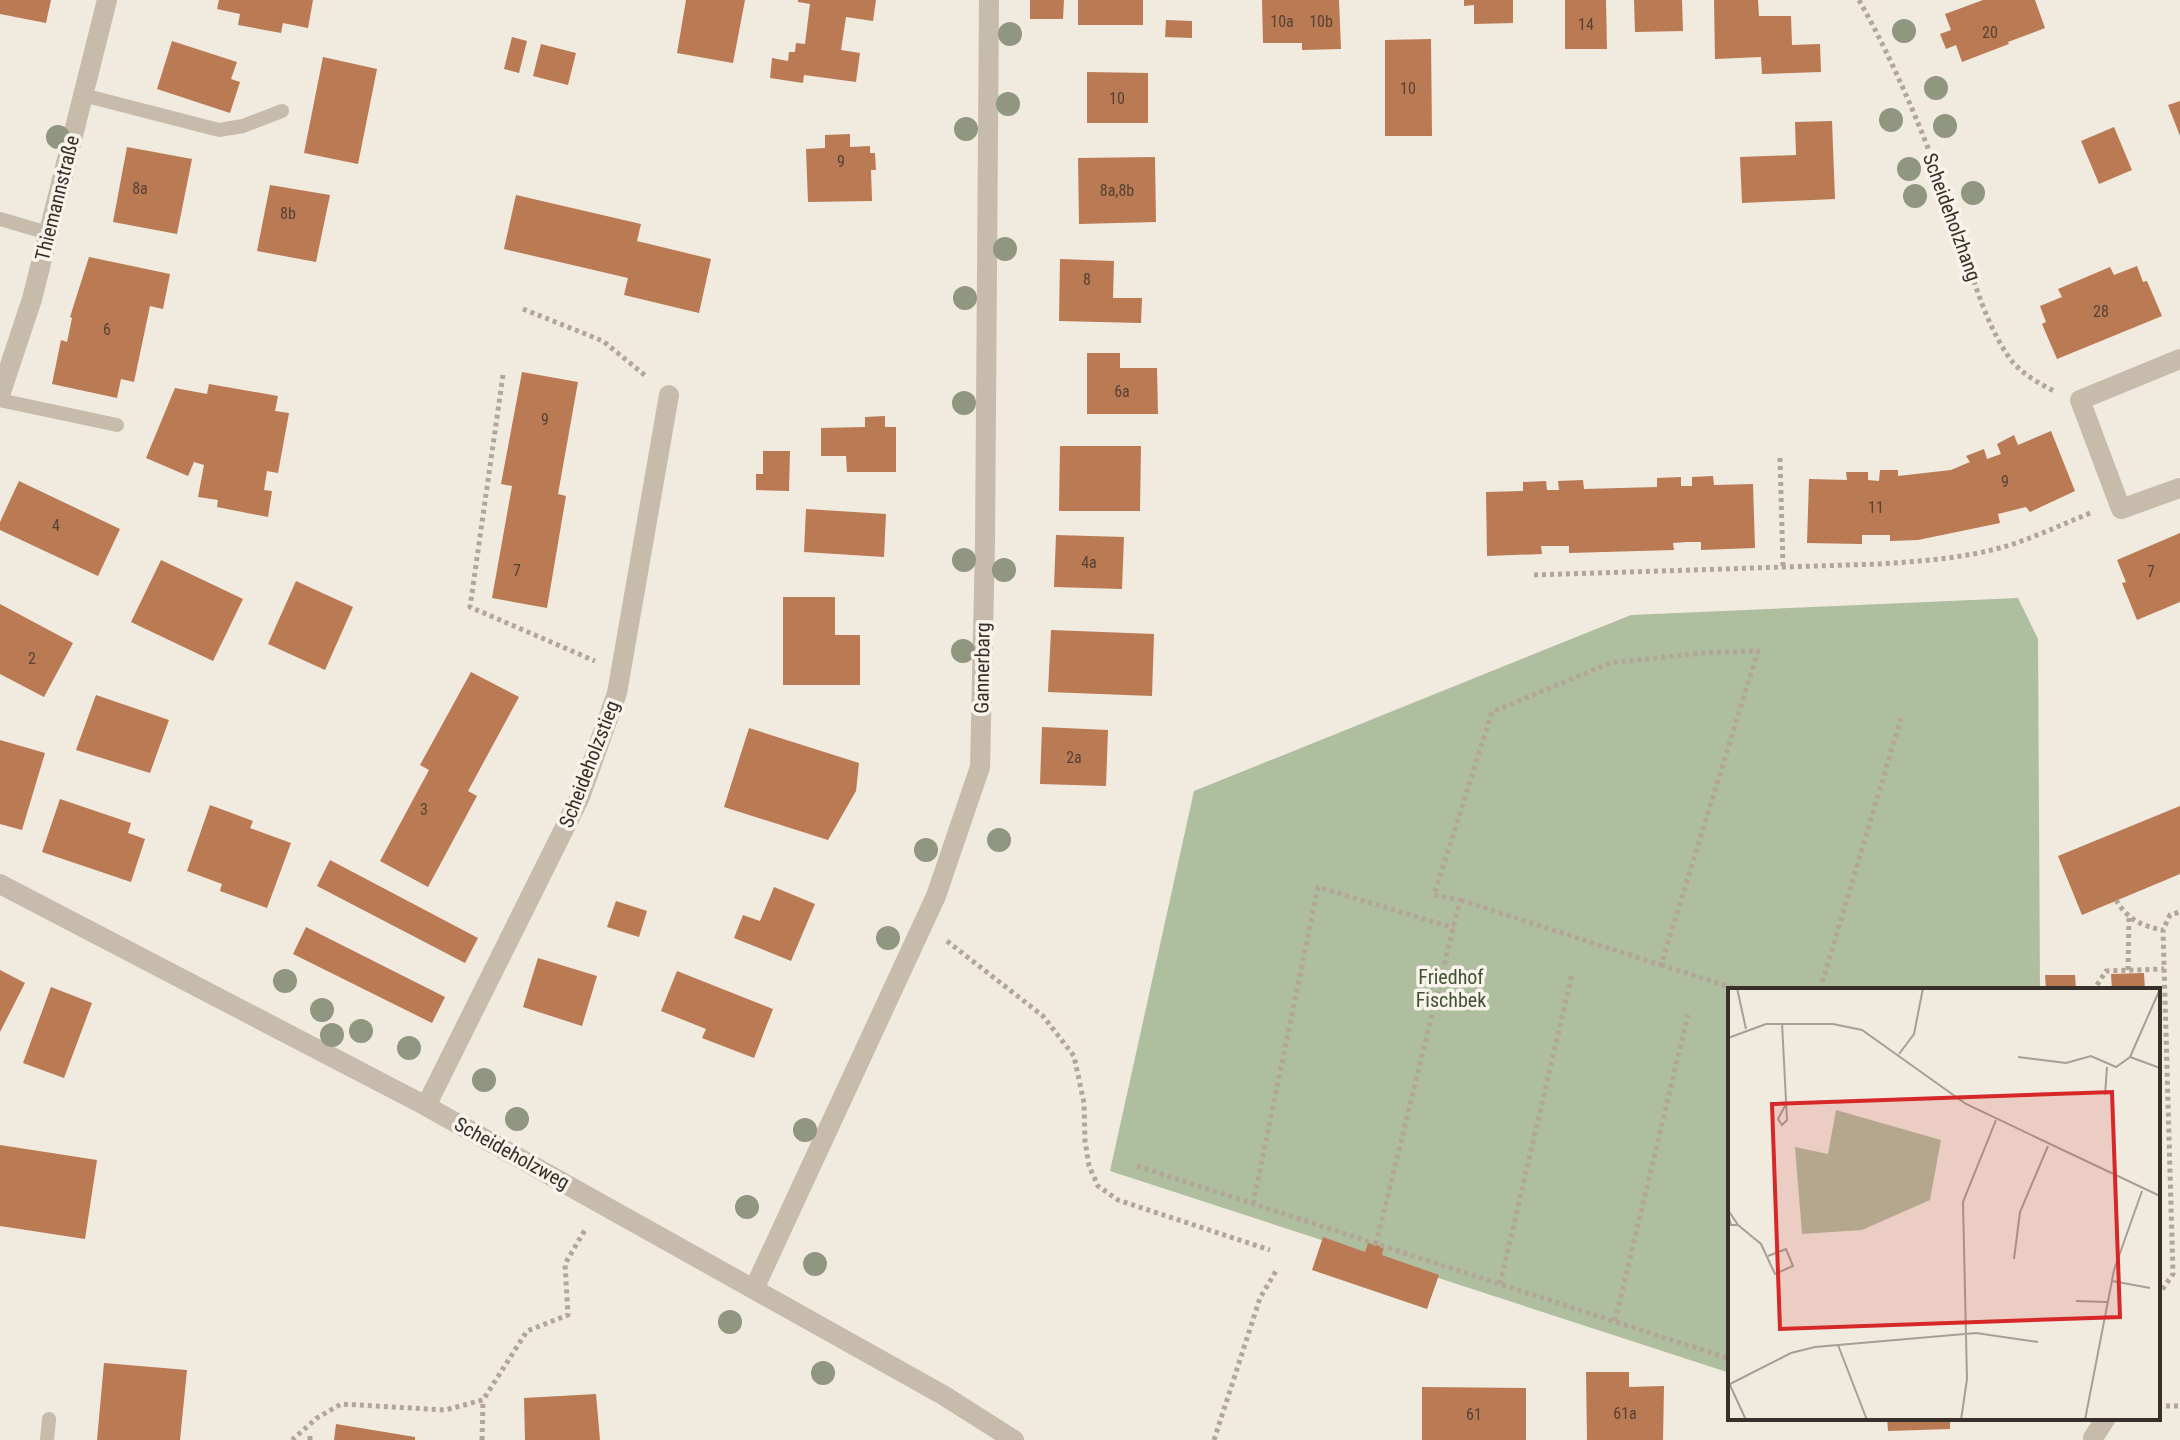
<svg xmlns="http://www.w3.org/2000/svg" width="2180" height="1440" viewBox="0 0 2180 1440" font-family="'Roboto Condensed',sans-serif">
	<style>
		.green { fill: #b0bea0 }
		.building { fill: #b97a54 }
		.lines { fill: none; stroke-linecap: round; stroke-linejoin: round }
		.path { stroke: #b3a696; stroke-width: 5; stroke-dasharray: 4 4; stroke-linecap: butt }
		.service { stroke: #c7bcac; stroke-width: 14 }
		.minor { stroke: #c7bcac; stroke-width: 20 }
		.tree { fill: #90967f }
		.labels { text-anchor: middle; stroke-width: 7; stroke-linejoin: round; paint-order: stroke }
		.number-label { font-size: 16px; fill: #574234 }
		.street-label { font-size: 20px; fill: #362f2a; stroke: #f8f4eb }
		.park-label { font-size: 20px; fill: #415231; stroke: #f8f4eb }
		.inset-road { fill: none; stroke: #a69f97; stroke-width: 2 }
		.view { fill: #d62828; fill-opacity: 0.15; stroke: #d62828; stroke-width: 4 }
		.inset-edge { fill: none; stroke: #362f2a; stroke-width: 4 }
	</style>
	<rect width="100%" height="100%" fill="#f0eadf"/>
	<path class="green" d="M2018 598 2038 639 2040 990H1730V1373L1110 1171 1194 791 1631 615Z"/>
	<path class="building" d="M0 0H51L46 23 0 14Z
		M219 0H313L308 28 283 23 281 33 238 25 240 14 217 9Z
		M686 0H745L733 63 677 53Z
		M798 0H876L873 21 846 17 841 50 860 53 856 82 804 75 803 83 770 78 772 58 788 61 789 52H795L796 43 805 44 810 4 798 2Z
		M1030 0H1064L1063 19H1030Z
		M1078 0H1143V25H1078Z
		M1262 0H1339L1341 49 1302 50V43H1263Z
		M1464 0H1513V23L1474 24V5L1464 6Z
		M1565 0H1606L1607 49H1565Z
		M1634 0H1682L1683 31 1635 32Z
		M1714 0H1758L1759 16H1791L1792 45 1820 44 1821 72 1762 74 1761 57 1715 59Z
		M1983 0H2035L2045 28 2008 42 2009 44 1962 62 1956 45 1946 49 1940 34 1951 30 1945 14Z
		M1166 20 1192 21V38L1165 37Z
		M512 37 527 41 519 73 504 69Z
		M1431 39 1432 136H1385V40Z
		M172 41 237 62 231 79 240 82 230 113 157 89Z
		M541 44 576 53 568 85 533 76Z
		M323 57 377 69 358 164 304 153Z
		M1087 72 1148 73V123H1087Z
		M2180 101V136L2168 105Z
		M1832 121 1835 199 1742 203 1740 157 1796 155 1795 122Z
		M2114 127 2132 170 2099 184 2081 141Z
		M850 134V147L870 146V153H875L876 170H871L872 201 808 202 806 149 825 148V135Z
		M127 147 192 159 177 234 113 222Z
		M1155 157 1156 222 1079 224 1078 158Z
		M270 185 330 195 316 262 257 251Z
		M516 195 641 224 637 241 711 259 699 313 624 295 628 278 504 249Z
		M89 257 170 274 163 309 150 306 134 382 121 379 117 398 52 384 61 340 67 342 72 318 70 317Z
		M1060 259 1114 261 1113 298H1142L1141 323 1059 321Z
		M2137 266 2143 282 2147 281 2162 316 2057 359 2042 324 2046 322 2040 306 2062 297 2058 289 2110 267 2114 275Z
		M1087 353H1120V368H1157L1158 414H1087Z
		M522 372 578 382 558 494 566 496 547 608 492 598 512 486 501 484Z
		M209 384 278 396 275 411 289 413 278 473 267 471 264 490 272 491 268 517 217 507 218 500 198 497 204 465 194 462 188 476 146 458 175 388 207 394Z
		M885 416V427H896V472H847L846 456H821V428L865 427V417Z
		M2051 431 2075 491 2030 512 2026 507 1998 514 2000 523 1918 540 1890 541V535H1862V544L1807 543 1809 479 1847 480 1846 472H1868V480L1879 481 1880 470H1898V476L1951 470 1970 462 1966 456 1984 449 1987 459 2001 454 1997 444 2014 435 2018 445Z
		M1060 446H1141L1140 511H1059Z
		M763 451H790L789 491 756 490V474H763Z
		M1713 476 1714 485 1753 484 1755 548 1701 550V542H1687L1673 543 1674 550 1569 553V546H1541L1542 554 1487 556 1486 492 1523 491V482L1546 481 1547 490H1559L1558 481 1583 480 1584 489 1657 487V478L1681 477V486H1692V477Z
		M19 481 120 529 98 576 0 530V522Z
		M806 509 886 514 884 557 804 552Z
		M2180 533V602L2137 620 2122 583 2126 582 2117 560Z
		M1056 535 1124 537 1122 589 1054 587Z
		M161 560 243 599 213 661 131 622Z
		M296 581 353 607 325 670 268 644Z
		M783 597H835V635H860V685H783Z
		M0 604 73 643 44 697 0 674Z
		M1051 630 1154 634 1152 696 1048 692Z
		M471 672 519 697 468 791 477 796 428 887 380 861 429 770 420 765Z
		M96 695 169 720 150 773 76 750Z
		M1042 727 1108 730 1106 786 1040 784Z
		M749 728 859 763 856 791 828 840 724 807Z
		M0 740 45 753 22 830 0 824Z
		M60 799 131 823 128 833 145 839 131 882 42 852Z
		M210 805 253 821 250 828 291 843 267 908 220 891 222 884 187 871Z
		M2180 806V874L2082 915 2058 856Z
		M330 860 478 938 465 963 317 886Z
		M774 887 815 904 791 961 734 938 743 915 760 921Z
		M616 901 647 911 639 937 607 927Z
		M306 927 445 997 432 1023 293 954Z
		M538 958 597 976 582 1026 523 1007Z
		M0 970 25 983 0 1032Z
		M677 971 773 1009 754 1058 702 1038 706 1029 661 1011Z
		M2144 973 2145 990H2112L2111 974Z
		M2045 975H2075L2076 990H2046Z
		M51 987 92 1003 64 1078 23 1063Z
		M0 1145 97 1160 85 1239 0 1226Z
		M1323 1237 1365 1252 1368 1243 1384 1247 1382 1255 1439 1275 1427 1309 1312 1270Z
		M104 1363 187 1370 180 1440H97Z
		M1586 1372H1629V1387L1664 1386 1663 1440H1587Z
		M1422 1387 1526 1388V1440H1422Z
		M596 1394 600 1440H525L524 1398Z
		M1887 1418H1950V1429L1888 1431Z
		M336 1424 415 1437V1440H334Z"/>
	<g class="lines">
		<path class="path" d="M1859 0C1895 64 1923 132 1948 201 1967 252 1979 316 2011 360 2022 374 2040 384 2056 392
			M523 309 603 341 647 377
			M503 375 470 607 595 661
			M1780 458 1783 567
			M1534 575 1879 564C1923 561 1968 558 2010 545 2038 536 2065 523 2093 512
			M2116 900C2128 920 2142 926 2163 930
			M947 941 1043 1016 1074 1056 1084 1103 1085 1141 1089 1166 1098 1186 1118 1200 1270 1250
			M1661 965 1740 990
			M2128 970 2129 918
			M2097 985 2106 971 2164 969
			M1820 990 1901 718
			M1137 1166 1730 1359V1357
			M1253 1204 1318 887 1454 928
			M1376 1244 1460 900 1434 895 1492 712 1610 663 1702 653 1758 651 1661 965 1460 900
			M1500 1284 1572 974
			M2158 1296 2173 1274 2163 930 2170 915 2180 912
			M1615 1321 1688 1015
			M2158 1406H2180
			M292 1440 317 1418 341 1404 445 1410 483 1400 527 1331 568 1315 565 1264 586 1228
			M310 1440V1435
			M482 1440 483 1400
			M1214 1440 1260 1298 1276 1271"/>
		<path class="service" d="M83 95 219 130 243 126 282 111
			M0 219 48 233
			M0 400 117 425
			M47 1440 49 1419"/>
		<path class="minor" d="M2180 359 2080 400 2121 509 2180 488
			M0 395 32 299 107 0
			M0 884 426 1106 943 1395 1014 1440
			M426 1106 580 797 617 693 669 395
			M754 1289 936 896 980 767 985 545 989 0
			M2093 1438 2106 1418"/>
	</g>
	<g class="tree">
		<circle cx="1904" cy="31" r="12"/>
		<circle cx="1010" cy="34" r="12"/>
		<circle cx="1936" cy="88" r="12"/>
		<circle cx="1008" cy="104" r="12"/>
		<circle cx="1891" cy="120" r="12"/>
		<circle cx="1945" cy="126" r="12"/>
		<circle cx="966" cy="129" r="12"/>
		<circle cx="58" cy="137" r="12"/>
		<circle cx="1909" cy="169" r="12"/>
		<circle cx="1973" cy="193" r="12"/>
		<circle cx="1915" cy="196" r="12"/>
		<circle cx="1005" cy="249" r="12"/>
		<circle cx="965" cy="298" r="12"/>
		<circle cx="964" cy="403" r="12"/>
		<circle cx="964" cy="560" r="12"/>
		<circle cx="1004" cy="570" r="12"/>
		<circle cx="963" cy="651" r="12"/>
		<circle cx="999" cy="840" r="12"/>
		<circle cx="926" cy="850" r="12"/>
		<circle cx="888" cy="938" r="12"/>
		<circle cx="285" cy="981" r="12"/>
		<circle cx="322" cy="1010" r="12"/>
		<circle cx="361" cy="1031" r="12"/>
		<circle cx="332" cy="1035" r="12"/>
		<circle cx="409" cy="1048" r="12"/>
		<circle cx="484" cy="1080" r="12"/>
		<circle cx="517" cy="1119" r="12"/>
		<circle cx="805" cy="1130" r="12"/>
		<circle cx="747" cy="1207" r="12"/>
		<circle cx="815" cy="1264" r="12"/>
		<circle cx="730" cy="1322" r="12"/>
		<circle cx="823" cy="1373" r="12"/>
	</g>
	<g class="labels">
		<g class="number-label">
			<text x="1282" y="27">10a</text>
			<text x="1321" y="27">10b</text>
			<text x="1586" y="30">14</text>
			<text x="1990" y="38">20</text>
			<text x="1408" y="94">10</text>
			<text x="1117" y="104">10</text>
			<text x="841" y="167">9</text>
			<text x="140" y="194">8a</text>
			<text x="1117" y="196">8a,8b</text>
			<text x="288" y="219">8b</text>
			<text x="1087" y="285">8</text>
			<text x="2101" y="317">28</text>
			<text x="107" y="335">6</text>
			<text x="1122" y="397">6a</text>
			<text x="545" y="425">9</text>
			<text x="2005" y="487">9</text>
			<text x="1876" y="513">11</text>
			<text x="56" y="531">4</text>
			<text x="1089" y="568">4a</text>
			<text x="517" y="576">7</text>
			<text x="2151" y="577">7</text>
			<text x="32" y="664">2</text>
			<text x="1074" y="763">2a</text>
			<text x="424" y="815">3</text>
			<text x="1625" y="1419">61a</text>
			<text x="1474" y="1420">61</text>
		</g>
		<g class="street-label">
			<text transform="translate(57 198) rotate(-76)" y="7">Thiemannstraße</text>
			<text transform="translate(1952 217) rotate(70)" y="7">Scheideholzhang</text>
			<text transform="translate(982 668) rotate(-89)" y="7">Gannerbarg</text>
			<text transform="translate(589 764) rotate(-69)" y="7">Scheideholzstieg</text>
			<text transform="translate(512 1153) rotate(29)" y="7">Scheideholzweg</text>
		</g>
		<g class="park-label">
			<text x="1451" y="984">Friedhof<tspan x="1451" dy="23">Fischbek</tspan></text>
		</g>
	</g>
	<g transform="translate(1728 988)">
		<rect width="432" height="432" fill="#f0eadf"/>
		<path d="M108 122 213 152 202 212 134 242 74 246 67 159 100 166Z" fill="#b0bea0"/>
		<path class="inset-road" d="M9 0 18 41M54 35 59 132 54 137 50 131 58 116M0 50 38 36H105L134 42 238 116 432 208M171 66 186 46 195 0M290 69 338 75 363 68 388 79 402 69 432 1M402 69 432 80M377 107 379 79M0 222 10 237H3L0 226M10 237 33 256 47 286 65 278 58 261 40 268M286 271 292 224 320 158M384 293 422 300M348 313 379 314M110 357 139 432M1 395 18 432M0 397 63 365 87 359 248 345 310 354M233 432 239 391 235 214 268 132M357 432 386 282 414 203"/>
		<path class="view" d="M384 104 392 329 52 341 44 116Z"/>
		<rect width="432" height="432" class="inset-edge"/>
	</g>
</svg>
